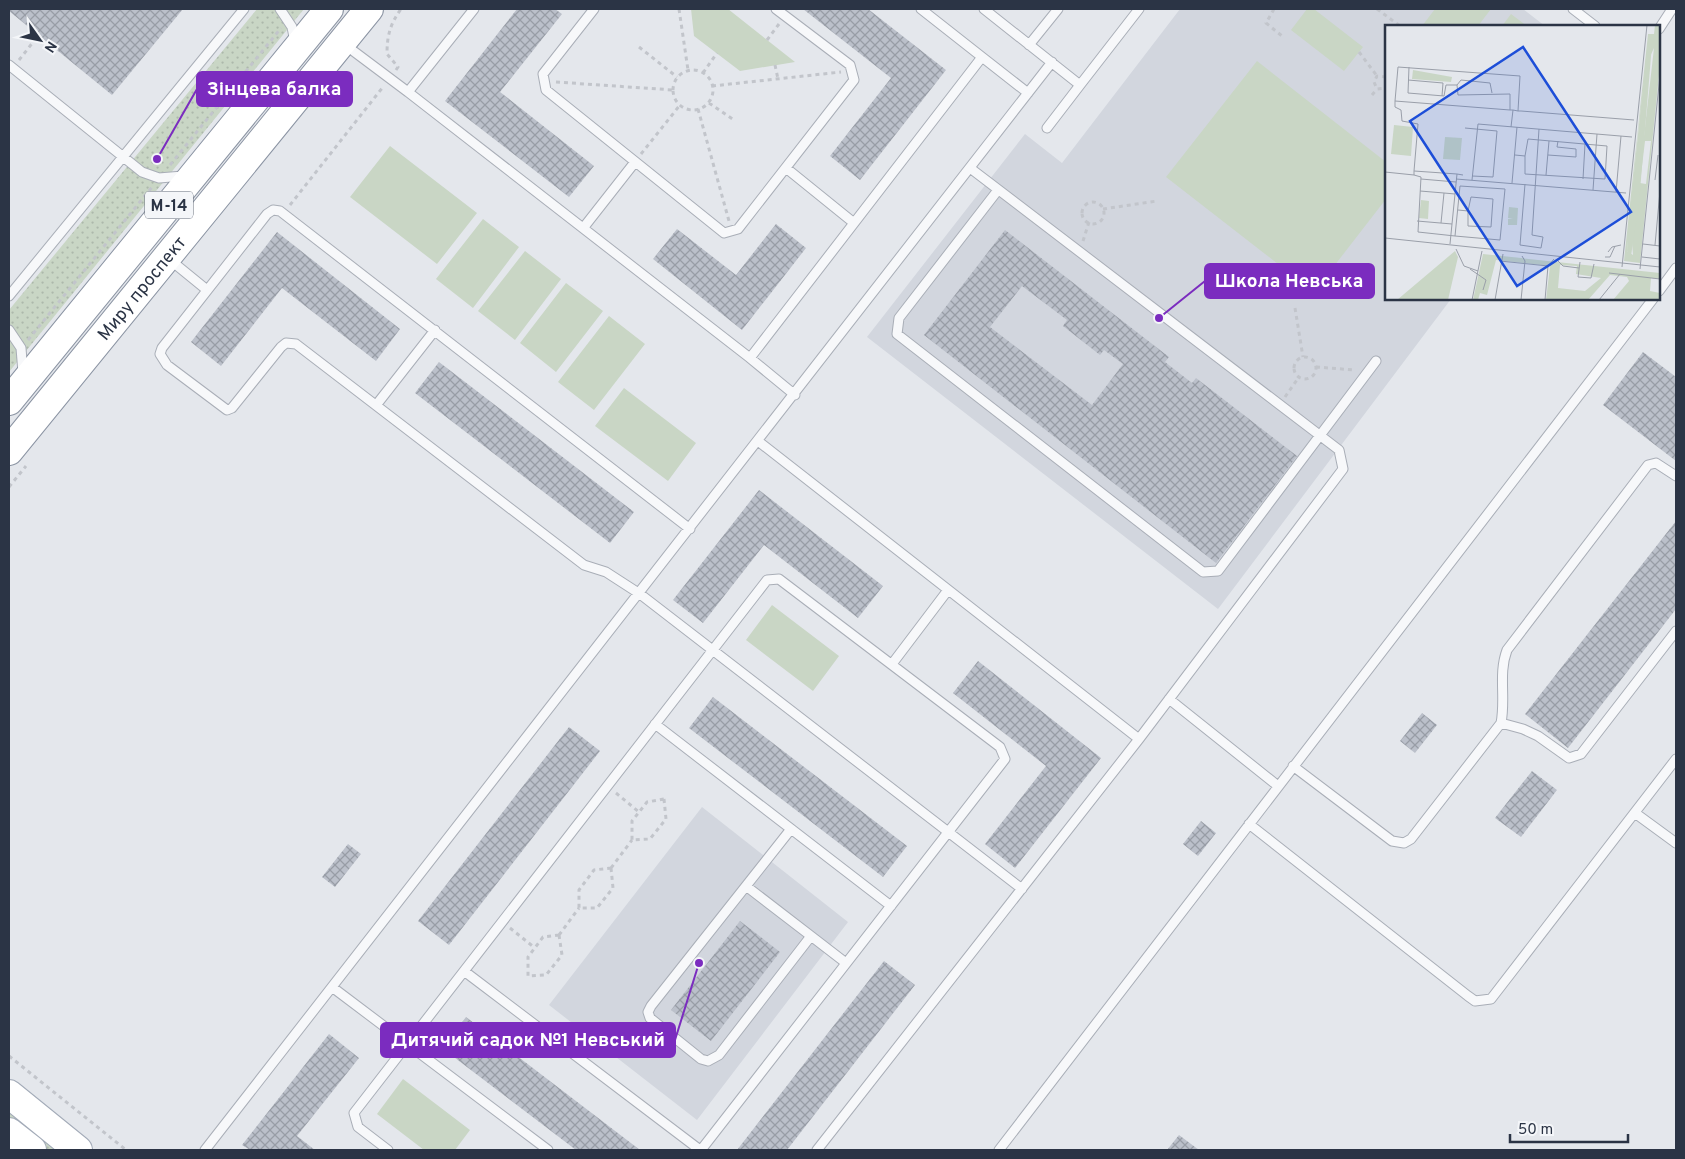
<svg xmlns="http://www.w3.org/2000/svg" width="1685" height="1159" viewBox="0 0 1685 1159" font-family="Overpass,sans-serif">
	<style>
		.built { fill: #d2d6de }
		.grass { fill: url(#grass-dots) }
		.park { fill: #c9d6c5 }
		.building { fill: url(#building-cross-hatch); fill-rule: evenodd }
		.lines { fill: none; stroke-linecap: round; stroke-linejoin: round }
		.service-casing { stroke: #a9aeb7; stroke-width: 11 }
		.primary-casing { stroke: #a3abb8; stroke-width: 30 }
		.trunk-casing { stroke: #8b94a3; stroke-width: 30 }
		.path { stroke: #c2c5cb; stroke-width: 3; stroke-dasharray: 4 4; stroke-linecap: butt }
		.service { stroke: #f7f8fa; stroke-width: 9 }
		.primary { stroke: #fff; stroke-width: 28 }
		.trunk { stroke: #fff; stroke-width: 28 }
		.labels { text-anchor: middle; stroke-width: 5; stroke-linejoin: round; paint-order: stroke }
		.shield { fill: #f4f6f9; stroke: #676e7b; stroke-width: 1 }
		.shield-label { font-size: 16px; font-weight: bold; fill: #2b3445 }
		.street-label { font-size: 18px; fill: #2b3445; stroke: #f4f6f9 }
		.inset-road { fill: none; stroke: #9a9fa9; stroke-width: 1 }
		.view { fill: #1d4ed8; fill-opacity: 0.15; stroke: #1d4ed8; stroke-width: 2.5 }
		.inset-edge { fill: none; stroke: #2b3445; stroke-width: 2.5 }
		.leader { fill: none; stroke: #7b2cbf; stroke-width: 2 }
		.callout-dot { fill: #7b2cbf; stroke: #f4f6f9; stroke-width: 2 }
		.callout { fill: #7b2cbf; stroke: #7b2cbf; stroke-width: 2 }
		.callout-label { font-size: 19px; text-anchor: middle; font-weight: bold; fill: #fff }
	</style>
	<defs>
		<pattern id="grass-dots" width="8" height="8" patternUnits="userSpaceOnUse" patternTransform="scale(1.25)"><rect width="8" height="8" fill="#c9d6c5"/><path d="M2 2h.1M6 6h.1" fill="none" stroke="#adb8ab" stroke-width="1.8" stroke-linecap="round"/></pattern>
		<pattern id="building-cross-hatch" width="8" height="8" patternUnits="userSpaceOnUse" patternTransform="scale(1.25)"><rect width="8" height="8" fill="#bbc0ca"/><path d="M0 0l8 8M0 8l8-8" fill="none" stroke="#989da6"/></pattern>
	</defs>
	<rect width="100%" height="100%" fill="#e4e7ec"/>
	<path class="built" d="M1180 9H1523L1545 26H1386V299H1451L1218 609 867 337 1025 134 1062 163Z
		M702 807 848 922 697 1120 549 1005Z"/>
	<path class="grass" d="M257 9H304L9 372V310Z
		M9 1103 67 1150H43L9 1123Z"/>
	<path class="park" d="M691 9H728L795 62 740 71 694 36Z
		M1307 9H1314L1363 47 1344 71 1291 30Z
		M1435 9H1491L1478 26H1422Z
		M1511 14 1527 26H1502Z
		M1257 61 1386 162V199L1314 292 1166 177Z
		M390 146 477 213 437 264 350 197Z
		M483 219 519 247 473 308 436 279Z
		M525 251 561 279 515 340 478 311Z
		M566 283 603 311 556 372 520 343Z
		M609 316 645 344 594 410 558 382Z
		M624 388 696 443 668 481 595 426Z
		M772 605 839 656 813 691 746 640Z
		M403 1079 470 1130 455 1150H424L377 1114Z"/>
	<path class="building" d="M9 9H183L112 95 9 11Z
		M517 9H555L562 14 500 92 594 166 569 197 445 101Z
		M803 9H868L946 70 860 180 830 156 891 78Z
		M776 224 806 248 742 330 653 259 677 229 736 275Z
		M1005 230 1169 357 1165 362 1192 383 1196 378 1297 456 1216 563 924 335ZM1022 286 1067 320 1063 326 1100 355 1104 350 1123 364 1092 405 990 327Z
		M277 232 400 329 376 361 282 288 221 366 191 342Z
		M1643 352 1676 377V461L1603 405Z
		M439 362 634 512 610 543 415 393Z
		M759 490 883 586 858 618 764 545 703 623 673 600Z
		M1676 521V609L1568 748 1525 714Z
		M978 661 1101 758 1015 868 985 844 1046 766 953 693Z
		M713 697 907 846 883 877 689 728Z
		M1422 713 1437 725 1415 753 1400 741Z
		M569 727 600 751 449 945 418 921Z
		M1532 771 1557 790 1521 837 1495 818Z
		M1201 821 1216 833 1198 856 1183 844Z
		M348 844 361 854 335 887 322 877Z
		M740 921 780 952 711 1041 671 1010Z
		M884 961 915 985 787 1150H737Z
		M466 1017 640 1150H576L442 1048Z
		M329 1034 359 1058 297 1136 315 1150H250L242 1145Z
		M1179 1135 1199 1150H1167Z"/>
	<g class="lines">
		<defs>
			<path id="service" d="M280 9 292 27 295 42
				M474 9 408 92 750 358 982 57 921 9
				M594 9 543 74 546 90 724 233 738 229 854 80 850 65 776 9
				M984 9 1080 85 1047 128
				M1573 9 1595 26
				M1659 29 1672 9
				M344 44 408 92
				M1029 45 1058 9
				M982 57 1028 93
				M9 65 142 172 159 178 183 176
				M1080 85 1139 9
				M786 168 854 223
				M998 190 899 318 897 334 1203 572 1218 571 1376 361
				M584 227 635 162
				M169 259 207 290
				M1659 291 1676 268
				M9 296 244 9
				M9 330 21 348 23 373
				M750 358 795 395
				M377 404 435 330
				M758 441 1139 739
				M690 529 280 211 273 210 267 214 162 348 160 354 167 365 227 410 232 408 281 347 286 343 296 344 584 565 606 572 640 594 1022 889
				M892 664 948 590
				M1169 699 1278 786
				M1501 723 1523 729 1538 736 1569 758 1581 754 1676 631
				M655 724 891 906
				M1293 766 1392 841 1404 843 1411 839 1501 723C1506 698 1498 674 1507 650L1648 465 1656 463 1676 476
				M1635 813 1676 843
				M1249 824 1468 996 1475 1001 1491 999 1676 759
				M791 829 651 1006 648 1012 650 1018 701 1059 708 1061 719 1055 811 936 846 963
				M746 886 811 936
				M464 971 700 1150
				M332 987 548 1150
				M205 1150 1052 62
				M388 1150 358 1127 354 1113 767 580 779 579 1000 747 1005 759 701 1150
				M817 1150 1139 739 1343 469 1339 450 970 168
				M999 1150 1653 299"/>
			<path id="primary" d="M9 1094 78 1150
				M9 1132 32 1150"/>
			<g id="trunk">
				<path d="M9 401 329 9"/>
				<path id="s1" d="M9 451 369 9"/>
			</g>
		</defs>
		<use href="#service" class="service-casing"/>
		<use href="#primary" class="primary-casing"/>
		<use href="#trunk" class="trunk-casing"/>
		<path class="path" d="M679 9 688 70
			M1274 9 1266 23 1282 36
			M1377 9 1400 26
			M767 40 779 24
			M639 47 677 77
			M1359 52 1377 76
			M19 60 34 41
			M775 65 778 79
			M396 70 398 67 387 54C387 36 390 24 401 9
			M673 90a20 20 0 1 1 40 0a20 20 0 1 1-40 0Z
			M703 73 717 53
			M1386 77 1377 76 1374 82 1377 89 1386 88
			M556 82 673 90
			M712 86 841 72
			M1372 95 1377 89
			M709 103 734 120
			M698 109 729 221
			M641 154 680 105
			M170 165 281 28
			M1082 213a11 11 0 1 1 22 0a11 11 0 1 1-22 0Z
			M290 205 383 87
			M1103 209 1157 201
			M1083 241 1089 222
			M1295 308 1303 357
			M28 340 152 187
			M1294 368a11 11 0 1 1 22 0a11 11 0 1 1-22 0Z
			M1316 367 1355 370
			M1285 397 1299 377
			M9 487 26 466
			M616 793 639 812
			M664 799 666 819 650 839 632 840V821L647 802Z
			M611 868 613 888 597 908H579V890L594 870Z
			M611 868 632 840
			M510 928 535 948
			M559 935 562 955 546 975 528 976V957L543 937Z
			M559 935 579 908
			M9 1056 126 1150"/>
		<use href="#service" class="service"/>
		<use href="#primary" class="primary"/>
		<use href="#trunk" class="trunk"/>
	</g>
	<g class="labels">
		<rect class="shield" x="145" y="191.5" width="48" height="27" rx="4"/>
		<g class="shield-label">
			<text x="169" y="211">М-14</text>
		</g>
		<g class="street-label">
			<text dy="6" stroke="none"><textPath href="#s1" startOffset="210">Миру проспект</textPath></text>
		</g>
	</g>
	<g transform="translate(1385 25)">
		<rect width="275" height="275" fill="#e4e7ec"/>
		<path d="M270 0H275V40L255 238 239 236 263 9H269ZM269 23 247 217 248 230 242 226 253 107 261 40ZM260 116H266L261 159 255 158ZM70 226 73 232 63 275H12ZM98 229 275 248V254L266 253 265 266 275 268V275H228L244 256 242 252 225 250 203 275H161L165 241 111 235 102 270 95 268 93 275H88ZM175 240 192 241 191 249 216 253 200 266 173 263Z" fill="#c9d6c5" fill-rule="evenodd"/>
		<path d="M267 19 254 178 246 231 242 226 243 205 262 23Z" fill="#c9d6c5"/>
		<path d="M28 45 67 52 66 57 27 54ZM9 100 28 102 26 131 6 129ZM60 112 77 113 75 135 58 134ZM36 175 44 176 43 194 34 193ZM124 182 133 183 132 200H123V194H128L123 193Z" fill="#c9d6c5"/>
		<path class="inset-road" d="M24 42 23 68 59 71 61 60H72L73 70 125 69V85M23 55 58 58 57 71M72 60 76 55 105 58 107 68M10 76V82L16 85 17 96 33 99 29 146 72 149M133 86 135 51 13 42 10 76 125 85H128L133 86H136L249 95M126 102 128 85M80 103 112 106 108 152 87 151M130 130 140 131 143 114 222 121 220 154 140 149V131M163 130 191 132V124L172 122 173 116M29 146V150L36 152 33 207 70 211 115 215 120 164 75 161 70 211M0 147 29 150M161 150 164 116M36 154 71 157M71 154 241 168M198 154 200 119M87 155 93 99 247 112M270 155 273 130M127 158 132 102M140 159 135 220 156 223 158 212 147 210 154 104M208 165 212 109M35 166 59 168M231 167 236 111M73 185 83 186 86 172 108 174 106 202 83 201V186M32 196 67 199M56 198 59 168 70 169M0 213 275 242M65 219 72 149 78 150M258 219 275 221M270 220 275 166M71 224 79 241 93 246M223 227 227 222 236 220M220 232H225L230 221M257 232 275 234M172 235 178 241 194 243M115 236 163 241M195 237 193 252 206 253 209 239M237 242 262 0M85 244 101 255 98 265M255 244 275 50M224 248 275 254M87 275 97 226M110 275 118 229M136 275 140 236 137 231M160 275 163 241 169 234M214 275 235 249"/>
		<path class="view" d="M138 22 246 187 132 261 25 96Z"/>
		<rect width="275" height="275" class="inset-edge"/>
	</g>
	<path class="leader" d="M157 159L197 89M1159 318L1205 281M699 963L675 1040"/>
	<g class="callout-dot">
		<circle cx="157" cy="159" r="5"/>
		<circle cx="1159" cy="318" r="5"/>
		<circle cx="699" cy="963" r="5"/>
	</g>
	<g class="callout">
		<rect x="197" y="72" width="155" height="34" rx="5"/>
		<rect x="1205" y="264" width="169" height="34" rx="5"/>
		<rect x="381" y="1023" width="294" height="34" rx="5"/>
	</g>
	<g class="callout-label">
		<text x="274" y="95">Зінцева балка</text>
		<text x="1289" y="287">Школа Невська</text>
		<text x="528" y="1046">Дитячий садок №1 Невський</text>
	</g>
	<rect width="1685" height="1159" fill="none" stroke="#2b3445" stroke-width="20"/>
	<g transform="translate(40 40) rotate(123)" stroke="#f4f6f9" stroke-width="4" paint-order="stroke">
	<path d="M0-4L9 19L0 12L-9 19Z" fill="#2b3445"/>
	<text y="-8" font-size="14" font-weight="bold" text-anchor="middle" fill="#2b3445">N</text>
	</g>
	<path d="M1510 1134v8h118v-8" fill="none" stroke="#2b3445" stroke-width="2.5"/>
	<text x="1518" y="1134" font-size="15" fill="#2b3445" stroke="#f4f6f9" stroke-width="4" paint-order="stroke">50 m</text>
</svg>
